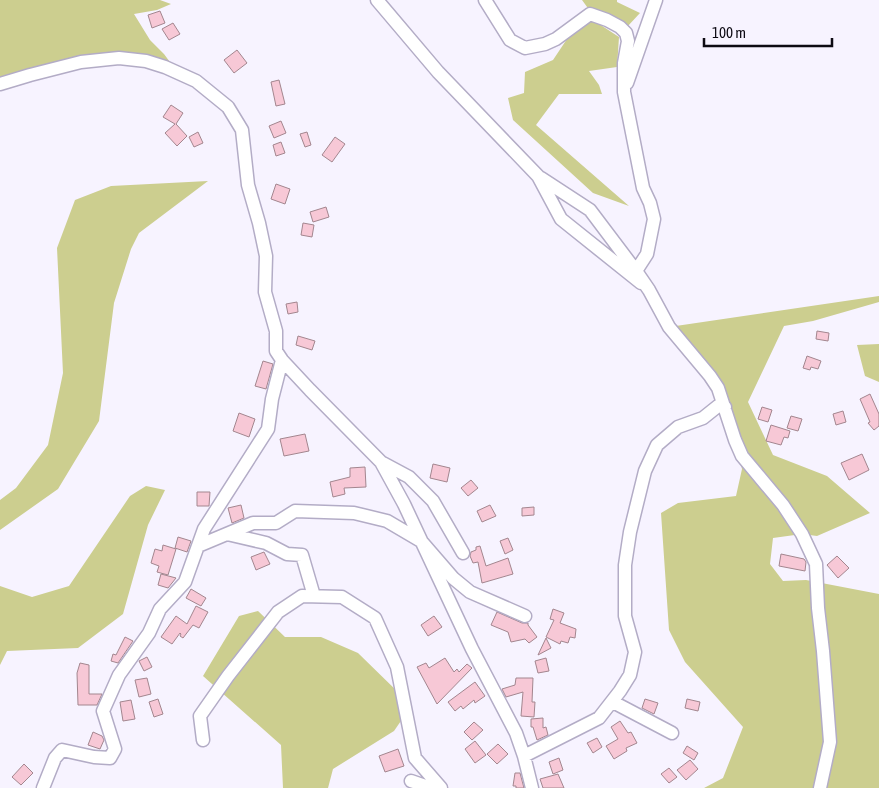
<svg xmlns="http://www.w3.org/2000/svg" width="879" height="788" viewBox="0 0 879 788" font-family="'Asap Condensed',sans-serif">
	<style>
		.green { fill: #ccce8f }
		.building { fill: #f7c8d6; stroke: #a3868f }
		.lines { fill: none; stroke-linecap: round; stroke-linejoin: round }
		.minor-casing { stroke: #b3acc6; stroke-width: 15 }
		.minor { stroke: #fff; stroke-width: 12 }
	</style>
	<rect width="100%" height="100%" fill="#f7f3ff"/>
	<path class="green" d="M0 0H160L171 4 157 10 134 14 150 40 164 54 178 73 119 58 0 84Z
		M582 0H617V2L640 13 627 27 590 11Z
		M593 20 619 37 617 67 589 71 599 85 602 94H559L536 125 629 206 593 193 513 120 508 98 524 93 525 72 553 60 569 36Z
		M208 181 139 233 131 249 114 303 99 421 58 489 0 530V500L16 488 48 445 63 373 57 248 75 200 111 186Z
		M879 296V302L813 321 784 326 748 402 773 455 827 476 870 513 817 536 802 534 773 538 770 564 783 581 806 580 879 594V788H704L723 778 743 727 685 662 669 630 661 513 678 503 736 496 742 469 725 407 669 327Z
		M879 344V382L865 376 857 345Z
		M146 486 165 490 148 525 123 614 78 648 7 651 0 665V586L32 597 69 586 130 496Z
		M258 611 285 637H321L358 653 401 695 405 715 394 731 333 769 328 788H283L281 745 203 676 239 616Z"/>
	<path class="building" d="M160 11 165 23 152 28 148 15Z
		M173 23 180 34 169 40 162 29Z
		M237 50 247 63 234 73 224 60Z
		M279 80 285 104 276 106 271 82Z
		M171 105 183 113 176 124 187 136 177 146 165 133 175 124 163 117Z
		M281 121 286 133 274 138 269 126Z
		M198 132 203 143 194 147 189 137Z
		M307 132 311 145 305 147 300 134Z
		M335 137 345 144 332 162 322 155Z
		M281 142 285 153 276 156 273 145Z
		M276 184 290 189 285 204 271 199Z
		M326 207 329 217 313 222 310 212Z
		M303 223 314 225 312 237 301 235Z
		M297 302 298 312 288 314 286 304Z
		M817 331 829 333 828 341 816 339Z
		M298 336 315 341 312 350 296 345Z
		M807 356 821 361 818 369 811 367 810 370 803 368Z
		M263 361 273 364 266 389 255 386Z
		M870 394 879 414V426L874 430 868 423 870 422 860 399Z
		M762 407 772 410 768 422 758 419Z
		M843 411 846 422 836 425 833 414Z
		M239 413 255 419 249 437 233 431Z
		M791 416 802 419 798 431 787 428Z
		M771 425 790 431 788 438 784 437 781 445 766 441Z
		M305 434 309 451 284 456 280 439Z
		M862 454 869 470 849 480 841 463Z
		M433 464 450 468 447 482 430 478Z
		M365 467 366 487 344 488 345 494 333 497 330 482 350 477V468Z
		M471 480 478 488 468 496 461 488Z
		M197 492H210L209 506H197Z
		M241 505 244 518 232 523 228 508Z
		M490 505 496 516 482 522 477 511Z
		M534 507V515L522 516V508Z
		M178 537 191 541 187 552 175 548Z
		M508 538 513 550 505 554 500 541Z
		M163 545 176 549 168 575 157 572 159 566 151 563 155 549 162 551Z
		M480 546 486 566 508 558 513 574 482 583 478 562 473 563 470 556 471 552 476 550V547Z
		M264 552 270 564 256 570 251 557Z
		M781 554 804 559 806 562 805 571 779 566Z
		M837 556 849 568 838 578 827 565Z
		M161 574 176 578 168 588 158 585Z
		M191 589 206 598 201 606 186 598Z
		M196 606 208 612 199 628 193 625 183 638 180 636 181 634 180 633 172 644 161 637 176 616 187 624Z
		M553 609 564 613 560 623 576 629 575 638 570 637 568 643 561 641 560 644 546 637 554 620 550 619Z
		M497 612 522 623H528V625L537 637 529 643 525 639 511 642 508 632 491 625Z
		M434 616 442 627 428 636 421 625Z
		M125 637 133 641 118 663 111 661 113 654 116 655Z
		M546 638 551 648 538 655Z
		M147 657 152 667 144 671 139 661Z
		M445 658 454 672 457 669 459 672 467 664 472 668 437 704 417 667 426 663 429 668Z
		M546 658 549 671 538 673 535 661Z
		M80 663 89 665V694H102L97 705H78L77 673Z
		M147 678 151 694 139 697 135 680Z
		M516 678H533L532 702H535L534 717 521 716 523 692 506 697 502 689 515 685Z
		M475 682 485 696 475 703 474 700 463 709 461 706 455 711 448 702Z
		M158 699 163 714 154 717 149 702Z
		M645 699 658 703 654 714 642 708Z
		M687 699 700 702 698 711 685 708Z
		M131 700 135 719 123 721 120 702Z
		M543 718V728L546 727 548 735 537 740 533 727H531V719Z
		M620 721 628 733 631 732 637 743 626 748 627 751 614 759 606 746 618 739 611 727Z
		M474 722 483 730 472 740 464 732Z
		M93 732 102 736 104 740 100 749 88 745Z
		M597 738 602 747 593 753 587 743Z
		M475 741 486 755 475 763 465 749Z
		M498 744 508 754 497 764 487 754Z
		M687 746 698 753 694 760 683 753Z
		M398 749 404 766 385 772 379 756Z
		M559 758 563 770 553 774 549 762Z
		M690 760 698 769 686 780 677 770Z
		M24 764 33 773 21 785 12 777Z
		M669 768 677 777 669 783 661 774Z
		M515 773H520L524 788H516V786H513Z
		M558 774 564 788H543L540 779Z"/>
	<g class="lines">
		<defs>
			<path id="minor" d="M377 0 438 72 538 176 561 219 641 283
				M485 0 510 40 525 48 545 44 556 39 590 14 607 20 620 27 626 33 628 41 624 63V92L643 188 650 203 654 219 647 254 636 271 649 290 669 327 710 376 718 388 735 440 742 456 783 505 802 534 816 564 818 608 823 651 830 742 820 788
				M627 83 656 0
				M0 84 30 75 81 62 119 58 146 61 165 67 196 81 228 107 242 130 248 185 259 223 266 256 265 292 276 331V351L282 360 310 390 381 462 404 504 472 649 516 733 524 756 532 788
				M541 178 590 210 636 271
				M381 462 409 477 433 501 463 553
				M227 534 266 543 287 554 302 555 314 596
				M198 546 253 523H276L295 511 354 513 387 521 421 541 453 578 470 592 525 616
				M613 702 672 733
				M203 740 200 716 228 676 278 612 302 596 342 597 375 618 397 667 415 758 441 788
				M524 756 599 718 620 691 630 675 635 652 625 616V565L630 532 645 471 657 445 678 427 703 418 718 406 725 407
				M411 781 431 788
				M43 788 55 758 62 750 94 757 110 758 115 749 103 711 119 675 149 633 160 609 185 582 204 529 268 429 272 399 282 360"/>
		</defs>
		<use href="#minor" class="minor-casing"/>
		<use href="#minor" class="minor"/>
	</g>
	<path d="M704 38v8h128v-8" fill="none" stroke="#0d0a13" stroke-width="2.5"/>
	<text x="712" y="38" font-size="15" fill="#0d0a13" stroke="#f7f3ff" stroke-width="4" paint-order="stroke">100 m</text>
</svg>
